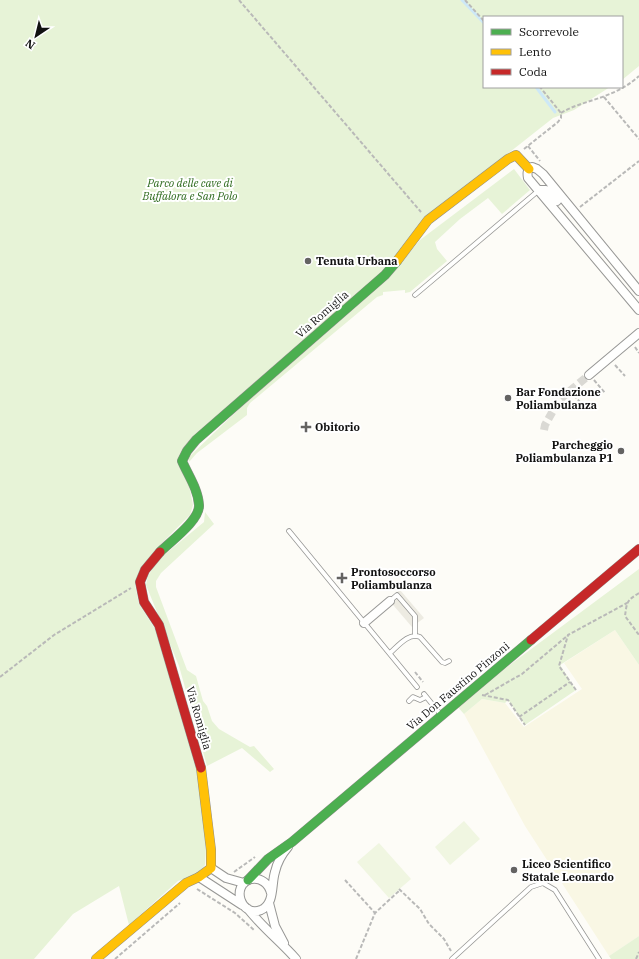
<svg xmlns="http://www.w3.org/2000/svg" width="639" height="959" viewBox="0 0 639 959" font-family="'IBM Plex Serif',serif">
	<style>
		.farmland { fill: #f9f7e4 }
		.green { fill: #e7f3d7 }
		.pitch { fill: #f0f6e1 }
		.plaza { fill: #edebe2 }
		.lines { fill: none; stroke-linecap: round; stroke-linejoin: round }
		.stream { stroke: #cde8f7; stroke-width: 3 }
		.street-tunnel { stroke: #dad9d4; stroke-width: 8; stroke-dasharray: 8 4; stroke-linecap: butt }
		.lane-casing { stroke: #979795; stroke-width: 5.5 }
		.street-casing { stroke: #979795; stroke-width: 10 }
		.fast-casing { stroke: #8e8d8b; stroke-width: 10 }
		.slow-casing { stroke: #8e8d8b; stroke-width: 10 }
		.jam-casing { stroke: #8e8d8b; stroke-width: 10 }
		.path { stroke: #b9b9b8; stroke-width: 2; stroke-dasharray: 4 2; stroke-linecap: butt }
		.lane { stroke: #fffffe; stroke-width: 4 }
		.street { stroke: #fffffe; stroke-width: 8 }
		.fast { stroke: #4caf50; stroke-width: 9 }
		.slow { stroke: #ffc107; stroke-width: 9 }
		.jam { stroke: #c62828; stroke-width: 9 }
		.poi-dot { fill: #646362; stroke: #fff; stroke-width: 1.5 }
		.labels { text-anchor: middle; stroke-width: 4; stroke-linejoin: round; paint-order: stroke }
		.park-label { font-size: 11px; font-style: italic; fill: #2f6b1f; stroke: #fff }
		.poi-label { font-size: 11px; font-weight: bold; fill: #111; stroke: #fff; text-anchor: start }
		.street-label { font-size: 11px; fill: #111; stroke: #fff }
	</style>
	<rect width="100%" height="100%" fill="#fdfcf7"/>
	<path class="farmland" d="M615 630 639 665V936L609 956 525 826 464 714 482 699 505 703 524 727 582 689 564 663Z"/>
	<path class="green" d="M0 0H639V66L622 80V17H484V87H610L574 110 553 118 426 218 384 273 182 450 193 505 190 515 161 544 135 585 139 604 155 629 197 764 206 850 205 865 196 875 178 881 129 925 119 886 73 914 34 959H0Z
		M514 169 530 190 502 214 488 198 460 219 435 242 437 249 447 261 410 292 405 293V290L383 292V295L377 297 250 403 247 408V415L197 453 189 462 188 458 191 455 240 408 367 297 404 259 420 240Z
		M205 512 214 524 161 573 156 581V587L187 670 196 676 203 701 207 706 212 721 219 729 250 747 254 746 274 769 270 772 242 748 207 766 179 666 146 585 148 576 158 560 204 522Z
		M639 569V665L615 630 560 665 576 690 525 725 508 700 505 703 482 699 464 714 456 705Z
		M639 936V959H611L609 956Z"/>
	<path class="pitch" d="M464 821 480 839 450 865 435 847Z
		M379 843 411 879 389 898 357 862Z"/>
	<path class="plaza" d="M400 590 424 618 412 627 388 599Z"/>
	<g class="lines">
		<path class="stream" d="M462 0 484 23
			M536 87 555 112"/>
		<path class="street-tunnel" d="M544 430 545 425 559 400 589 375"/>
		<defs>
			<path id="lane" d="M415 295 538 191
				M289 531 417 687
				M390 601 397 595 415 616V635
				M390 653C398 646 409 632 420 637L442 662 445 663 449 661
				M424 694 441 715
				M409 701 413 697 420 700 426 697
				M452 959 531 887 543 883 555 890 599 959"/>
			<path id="street" d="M539 190H546L551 193 557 201
				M639 291 543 174 537 169 532 167C527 170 527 173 528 178L639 310
				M589 375 639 333
				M364 623 390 601
				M211 868 226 878 244 883
				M199 877 242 905
				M271 893C269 884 261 877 251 879 230 885 241 918 261 910 275 904 271 884 275 872 277 863 282 854 288 847
				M269 903 275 926 284 943
				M248 909C263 928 281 942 296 959"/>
			<path id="fast" d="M160 552C171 541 200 520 199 505 198 489 188 475 182 461L187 451 196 440 385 275 397 261
				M248 880 268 859 292 842 531 640"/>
			<path id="slow" d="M397 261 428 220 508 159 516 155 529 169
				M96 959 186 883 199 877 211 868V850L201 768"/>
			<path id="jam" d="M160 552 145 570 140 582 144 602 159 625 201 768
				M531 640 639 549"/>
		</defs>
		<use href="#lane" class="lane-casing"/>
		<use href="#street" class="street-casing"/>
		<use href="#fast" class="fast-casing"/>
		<use href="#slow" class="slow-casing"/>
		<use href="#jam" class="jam-casing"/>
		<path class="path" d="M239 0 421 212
			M465 0 484 21
			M604 97 639 139
			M561 113C569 108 578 105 587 102 606 96 624 90 639 76
			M528 146 540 161
			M524 149 558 122 561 118V113L540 87
			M580 207 639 161
			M635 347 639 353
			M615 365 625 376
			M594 380 605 393
			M574 395 586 409
			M639 593C626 601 627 602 625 616L639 635
			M415 672 423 682
			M0 677 54 635 131 588
			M576 690 559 666 568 635 627 603
			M482 695 508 700 525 725
			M485 695 522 674 567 636
			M519 717 570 682
			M234 872 255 857
			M345 880 375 913
			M197 889 235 913 254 930
			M399 889 420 909 429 924 444 939 451 951
			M115 959 180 903
			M356 959 375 913 400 890
			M636 959 639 952"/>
		<use href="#lane" class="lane"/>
		<use href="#street" class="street"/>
		<use href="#fast" class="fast"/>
		<use href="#slow" class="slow"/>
		<use href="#jam" class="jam"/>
	</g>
	<g class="poi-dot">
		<circle cx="308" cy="261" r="4"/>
		<circle cx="508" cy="398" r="4"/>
		<path d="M304 421h4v4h4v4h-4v4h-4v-4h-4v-4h4z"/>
		<circle cx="621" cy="451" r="4"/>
		<path d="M340 572h4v4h4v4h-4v4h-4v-4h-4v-4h4z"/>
		<circle cx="514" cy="870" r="4"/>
	</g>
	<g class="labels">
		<g class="park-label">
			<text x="190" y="187">Parco delle cave di<tspan x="190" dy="13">Buffalora e San Polo</tspan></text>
		</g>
		<g class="poi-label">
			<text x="316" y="265">Tenuta Urbana</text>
			<text x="516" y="396">Bar Fondazione<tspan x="516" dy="13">Poliambulanza</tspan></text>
			<text x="315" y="431">Obitorio</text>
			<text x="613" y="449" text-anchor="end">Parcheggio<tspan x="613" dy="13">Poliambulanza P1</tspan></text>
			<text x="351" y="576">Prontosoccorso<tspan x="351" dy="13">Poliambulanza</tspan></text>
			<text x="522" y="868">Liceo Scientifico<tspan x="522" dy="13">Statale Leonardo</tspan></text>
		</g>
		<g class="street-label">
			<text transform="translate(322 314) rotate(-41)" y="4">Via Romiglia</text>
			<text transform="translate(458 686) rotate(-40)" y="4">Via Don Faustino Pinzoni</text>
			<text transform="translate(199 718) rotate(74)" y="4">Via Romiglia</text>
		</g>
	</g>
	<rect x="483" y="16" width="140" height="72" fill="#ffffff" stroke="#a0a0a0"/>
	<rect x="491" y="29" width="20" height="6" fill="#4caf50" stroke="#a0a0a0"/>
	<text x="519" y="36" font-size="12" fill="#111111">Scorrevole</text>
	<rect x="491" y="49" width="20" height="6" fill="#ffc107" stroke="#a0a0a0"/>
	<text x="519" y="56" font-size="12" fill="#111111">Lento</text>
	<rect x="491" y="69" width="20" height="6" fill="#c62828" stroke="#a0a0a0"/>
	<text x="519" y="76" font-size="12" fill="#111111">Coda</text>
	<g transform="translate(36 36) rotate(215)" stroke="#ffffff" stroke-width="3" paint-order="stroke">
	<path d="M0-3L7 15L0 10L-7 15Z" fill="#111111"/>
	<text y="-6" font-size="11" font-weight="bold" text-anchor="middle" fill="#111111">N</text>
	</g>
</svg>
